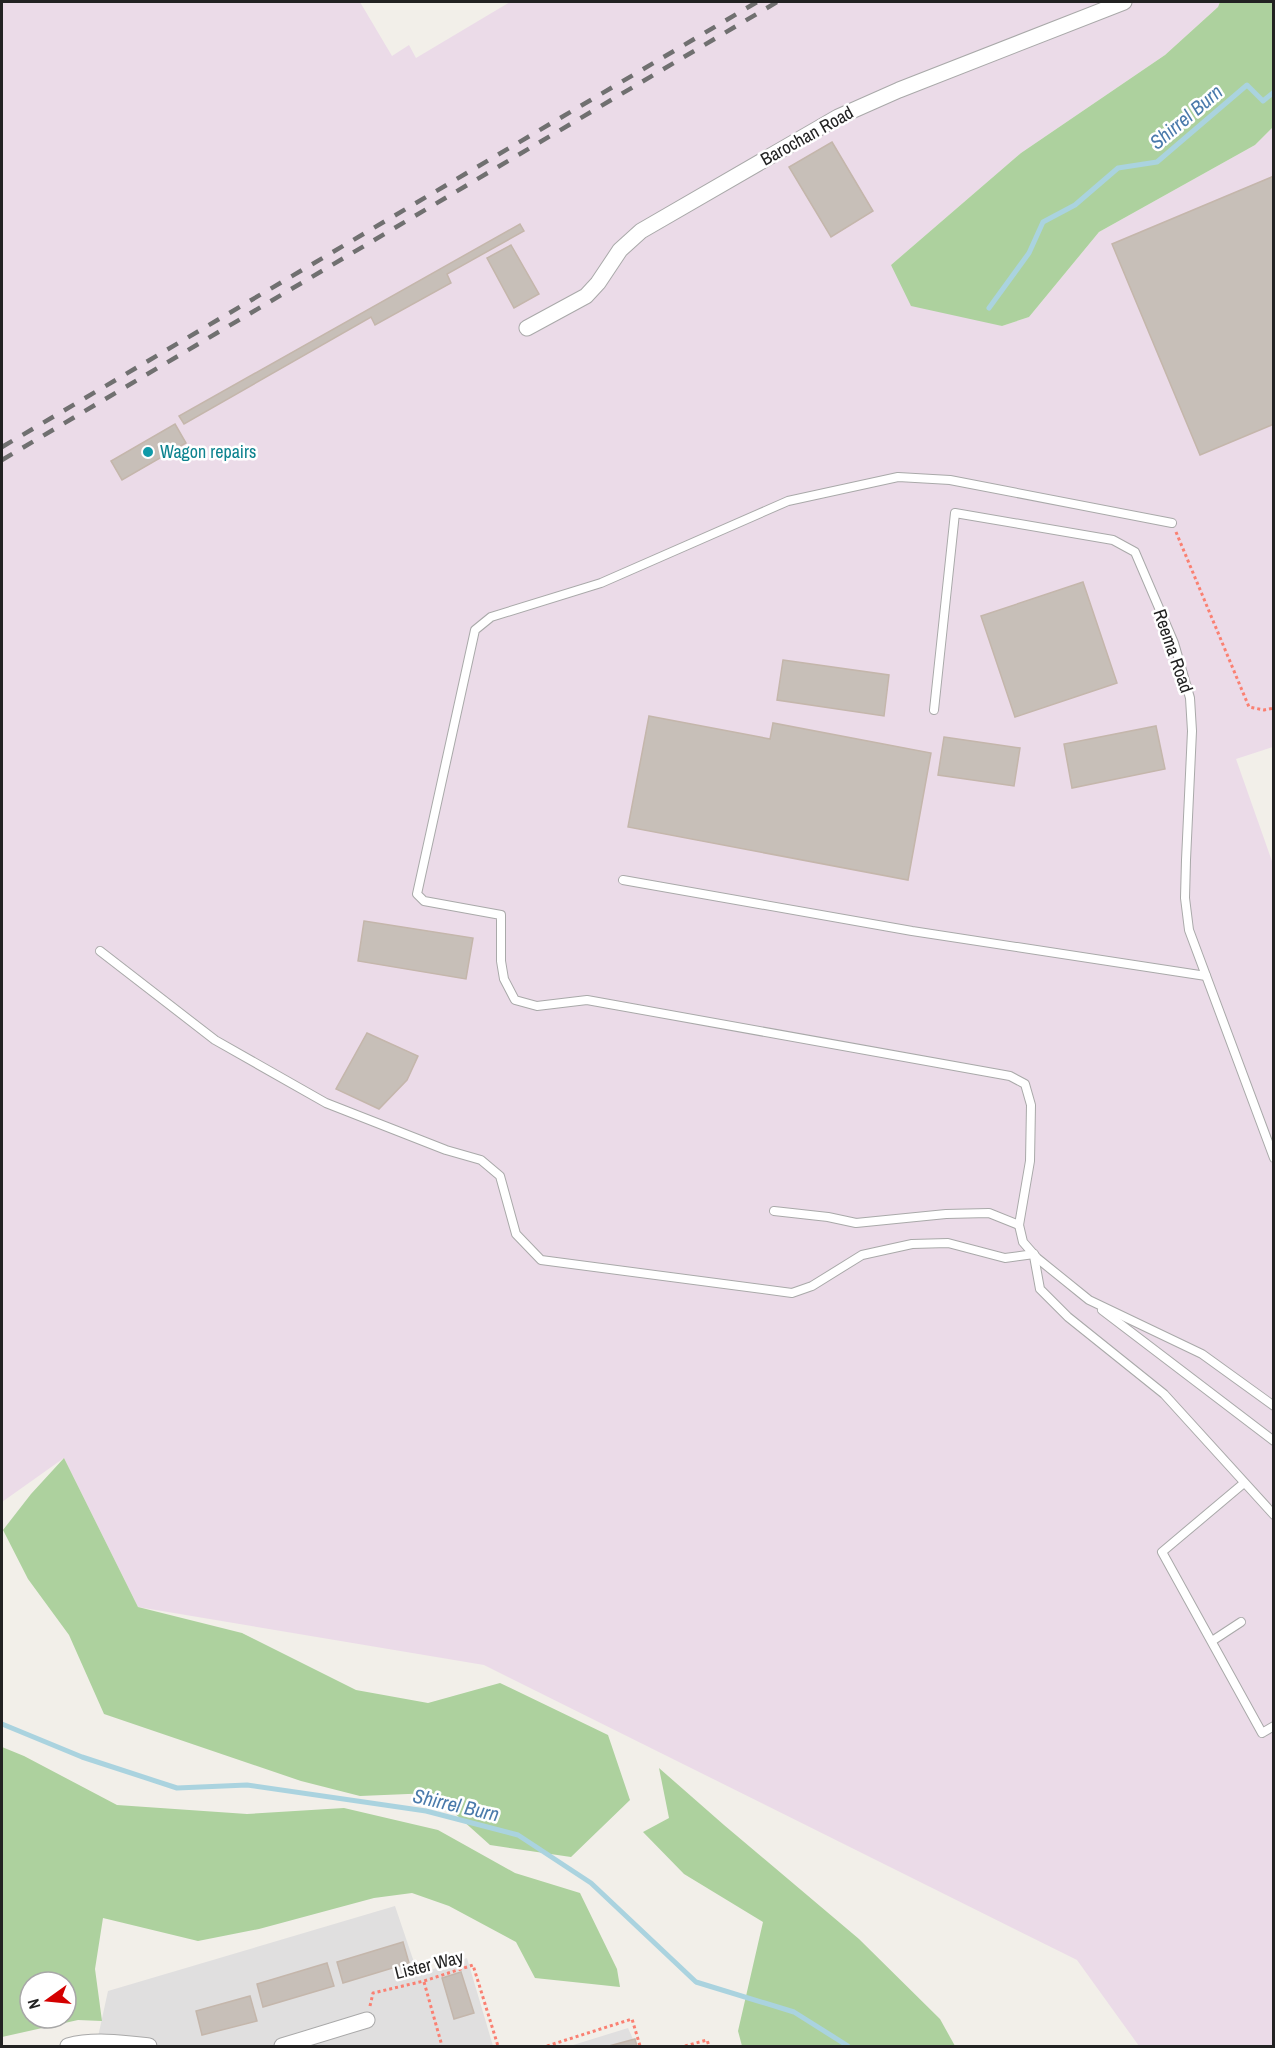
<svg xmlns="http://www.w3.org/2000/svg" width="1275" height="2048" font-family="'Archivo Narrow',sans-serif">
  <style>
    .residential { fill: #e0dfdf }
    .industrial { fill: #ebdbe8 }
    .forest { fill: #add19e; fill-rule: evenodd }
    .lines { fill: none; stroke-linecap: round; stroke-linejoin: round }
    .stream { stroke: #aad3df; stroke-width: 5 }
    .building { fill: #c7bfb8; stroke: #c4b6ab; stroke-width: 1.5 }
    .lane-casing { stroke: #a9a9a9; stroke-width: 10 }
    .street-casing { stroke: #a9a9a9; stroke-width: 17 }
    .path { stroke: #fa8072; stroke-width: 3; stroke-dasharray: 3 3; stroke-linecap: butt }
    .lane { stroke: #fff; stroke-width: 8 }
    .street { stroke: #fff; stroke-width: 15 }
    .rail { stroke: #707070; stroke-width: 4.5; stroke-dasharray: 12 12; stroke-linecap: butt }
    .culture-dot { fill: #0f9aa8; stroke: #fff; stroke-width: 2 }
    .labels { text-anchor: middle; stroke-width: 5; stroke-linejoin: round; paint-order: stroke }
    .street-label { font-size: 18px; fill: #222; stroke: #fff }
    .culture-label { font-size: 18px; fill: #0d838f; stroke: #fff; text-anchor: start }
    .water-label { font-size: 20px; font-style: italic; fill: #4a7aab; stroke: #fff }
  </style>
  <rect width="100%" height="100%" fill="#f2efe9"/>
  <g class="residential">
    <path d="M395,1906L418,1974L467,1958L493,2046H96L108,1991Z"/>
    <path d="M628,2028L636,2046H570Z"/>
  </g>
  <path class="industrial" d="M2,2H360L392,56L409,45L416,58L510,2H1220L1218,7L1165,55L1021,153L891,265L1002,326L1029,317L1099,232L1255,145L1273,127V747L1236,759L1274,867L1273,2046H1139L1077,1960L484,1665L138,1607L64,1458L2,1502Z"/>
  <g class="forest">
    <path d="M1220,2H1273V127L1255,145L1099,232L1029,317L1002,326L911,306L891,265L1021,153L1165,55L1218,7Z"/>
    <path d="M64,1458L138,1607L242,1633L356,1690L428,1703L500,1683L608,1735L630,1800L571,1857L490,1845L432,1793L360,1796L301,1781L104,1714L69,1635L28,1579L3,1530L31,1494Z"/>
    <path d="M2,1747L24,1756L117,1805L247,1814L344,1808L438,1830L515,1873L580,1893L617,1969L620,1987L535,1978L516,1942L449,1906L412,1893L374,1898L259,1929L198,1941L103,1918L95,1969L102,2021L78,2020L2,2037ZM30,1982H66V2018H30Z"/>
    <path d="M659,1768L724,1825L859,1939L940,2019L955,2046H742L738,2031L763,1922L684,1874L643,1832L669,1818Z"/>
  </g>
  <g class="lines">
    <g class="stream">
      <path d="M989,308L1029,253L1043,222L1075,205L1118,168L1157,162L1247,85L1263,101L1274,92"/>
      <path d="M2,1724L82,1757L177,1788L247,1785L426,1811L518,1835L591,1883L696,1982L794,2012L848,2046"/>
    </g>
  </g>
  <g class="building">
    <path d="M832,142L873,211L831,237L789,167Z"/>
    <path d="M1274,176V424L1200,455L1112,244Z"/>
    <path d="M520,224L524,231L447,274L451,283L375,325L371,317L184,424L179,416Z"/>
    <path d="M511,245L539,294L514,308L487,258Z"/>
    <path d="M175,424L186,443L122,480L111,461Z"/>
    <path d="M1083,582L1117,683L1015,717L981,616Z"/>
    <path d="M783,660L889,675L884,716L777,700Z"/>
    <path d="M649,716L770,739L773,723L931,753L908,880L628,827Z"/>
    <path d="M1156,726L1165,769L1072,788L1064,744Z"/>
    <path d="M944,737L1020,748L1014,786L938,775Z"/>
    <path d="M364,921L473,938L466,979L358,961Z"/>
    <path d="M367,1033L418,1056L407,1080L379,1109L336,1089Z"/>
    <path d="M403,1942L409,1963L343,1983L337,1962Z"/>
    <path d="M327,1963L334,1986L263,2007L257,1984Z"/>
    <path d="M461,1972L474,2013L454,2019L442,1978Z"/>
    <path d="M250,1996L257,2021L202,2035L196,2011Z"/>
    <path d="M635,2039L637,2046H609Z"/>
  </g>
  <g class="lines">
    <defs>
      <g id="lane">
        <path d="M1172,523L950,480L898,477L788,501L601,583L491,617L475,630L417,894L424,901L501,915V961L504,979L515,1000L537,1006L587,1000L1010,1076L1025,1084L1031,1105L1030,1161L1019,1225L1023,1242L1037,1258L1089,1300L1202,1354L1274,1406"/>
        <path d="M934,710L955,513L1113,540L1135,552L1174,643L1190,698L1192,731L1186,860L1185,898L1189,930L1274,1158"/>
        <path d="M623,880L912,931L1206,976"/>
        <path d="M100,951L215,1040L326,1103L446,1150L481,1160L500,1176L516,1234L541,1260L792,1293L812,1286L862,1255L912,1244L948,1243L1005,1258L1034,1254"/>
        <path d="M774,1211L828,1217L856,1223L946,1214L989,1213L1019,1225"/>
        <path d="M1034,1256L1040,1289L1068,1317L1164,1394L1274,1515"/>
        <path d="M1102,1310L1274,1441"/>
        <path d="M1244,1483L1162,1552L1262,1733L1274,1726"/>
        <path d="M1212,1641L1241,1622"/>
      </g>
      <g id="street">
        <path d="M527,328L586,296L598,283L620,250L641,231L838,117L899,90L1124,2"/>
        <path d="M68,2046C93,2039 123,2043 149,2046"/>
        <path d="M282,2046L367,2020"/>
      </g>
    </defs>
    <use href="#lane" class="lane-casing"/>
    <use href="#street" class="street-casing"/>
    <g class="path">
      <path d="M1176,532L1249,707L1264,710L1274,708"/>
      <path d="M424,1982L442,2046"/>
      <path d="M370,2006L373,1993L424,1981L473,1965L498,2046"/>
      <path d="M547,2046L632,2019L640,2046"/>
      <path d="M685,2046L707,2040L709,2046"/>
    </g>
    <use href="#lane" class="lane"/>
    <use href="#street" class="street"/>
    <g class="rail">
      <path d="M2,447L757,2"/>
      <path d="M2,460L777,2"/>
    </g>
  </g>
  <circle class="culture-dot" cx="148" cy="452" r="6"/>
  <g class="labels">
    <g class="street-label">
      <text transform="translate(807 136) rotate(-29)" y="6">Barochan Road</text>
      <text transform="translate(1173 651) rotate(71)" y="6">Reema Road</text>
      <text transform="translate(429 1965) rotate(-14)" y="6">Lister Way</text>
    </g>
    <g class="culture-label">
      <text x="160" y="458">Wagon repairs</text>
    </g>
    <g class="water-label">
      <text transform="translate(1186 117) rotate(-40)" y="7">Shirrel Burn</text>
      <text transform="translate(456 1805) rotate(13)" y="7">Shirrel Burn</text>
    </g>
  </g>
  <rect width="1275" height="2048" fill="none" stroke="#222222" stroke-width="6"/>
  <g transform="translate(48 2000) rotate(255)"><circle r="28" fill="#ffffff" stroke="#a7a7a7" stroke-width="1.5"/>
  <path d="M0-4.5L10 22L0 15L-10 22Z" fill="#d40000"/>
  <text y="-9" font-size="16" font-weight="bold" text-anchor="middle" fill="#222222">N</text>
  </g>
</svg>
